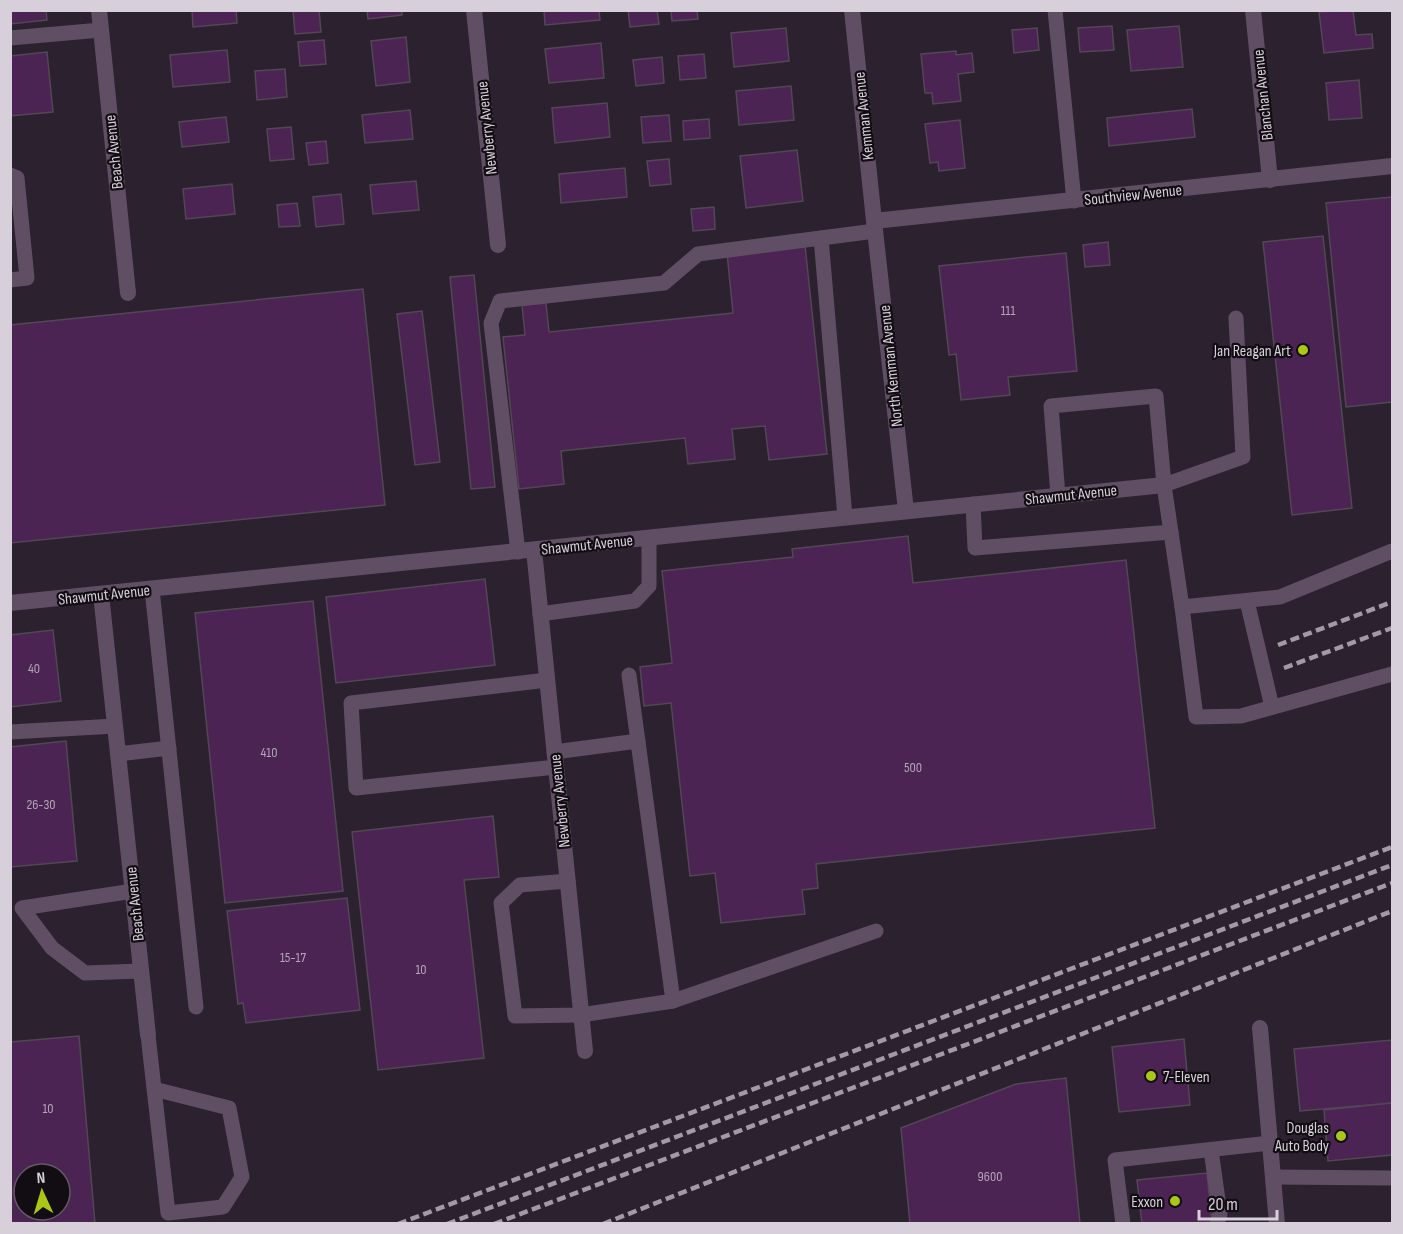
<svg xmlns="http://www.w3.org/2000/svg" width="1403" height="1234" font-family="'Sofia Sans Condensed',sans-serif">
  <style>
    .building { fill: #4b2453; stroke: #534656; stroke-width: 1.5; fill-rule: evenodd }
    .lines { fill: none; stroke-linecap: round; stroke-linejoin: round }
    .service { stroke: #604e64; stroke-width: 15 }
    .minor { stroke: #604e64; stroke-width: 16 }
    .tertiary { stroke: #604e64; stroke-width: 16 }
    .rail { stroke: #a39aa5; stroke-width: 4.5; stroke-dasharray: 9 4.5; stroke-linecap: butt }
    .poi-dot { fill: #aac717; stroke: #120c13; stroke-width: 2 }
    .labels { text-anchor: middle; stroke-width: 4.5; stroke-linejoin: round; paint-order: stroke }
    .number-label { font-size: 14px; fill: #b4a4b8 }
    .street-label { font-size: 16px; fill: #d7cfd9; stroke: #120c13 }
    .poi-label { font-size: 16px; fill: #d7cfd9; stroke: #120c13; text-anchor: end }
  </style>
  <rect width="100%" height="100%" fill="#2c212f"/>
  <g class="building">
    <path d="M10,10H46L47,20L10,24Z"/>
    <path d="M192,10H236L237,23L193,27Z"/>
    <path d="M293,10H319L321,32L295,34Z"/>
    <path d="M367,10H402V15L368,19Z"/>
    <path d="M544,10H599L600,20L545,25Z"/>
    <path d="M628,10H657L659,24L630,27Z"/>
    <path d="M671,10H697L698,19L672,21Z"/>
    <path d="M1353,10L1356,35L1372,34L1373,48L1324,53L1319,12Z"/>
    <path d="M1112,26L1114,50L1080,52L1078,28Z"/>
    <path d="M1179,26L1183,67L1131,71L1127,30Z"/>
    <path d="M786,28L789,61L734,67L731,33Z"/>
    <path d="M1037,28L1039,50L1014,53L1012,30Z"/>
    <path d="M406,37L410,82L376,86L371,41Z"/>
    <path d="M324,40L326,64L300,66L298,42Z"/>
    <path d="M601,43L604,78L549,83L545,49Z"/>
    <path d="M227,50L230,82L173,87L170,55Z"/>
    <path d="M956,51V55L972,53L974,72L958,74L961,101L933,104L932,93H925L921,54Z"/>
    <path d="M47,52L53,112L10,116V56Z"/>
    <path d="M704,54L706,78L680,80L678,56Z"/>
    <path d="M662,57L664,83L636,86L633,60Z"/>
    <path d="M285,69L287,97L257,100L255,71Z"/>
    <path d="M1359,80L1362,118L1329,120L1326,83Z"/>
    <path d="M791,86L794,120L739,125L736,91Z"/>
    <path d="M607,103L610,137L555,143L552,108Z"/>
    <path d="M1192,109L1195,137L1109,146L1107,118Z"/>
    <path d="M410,110L413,139L365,143L362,115Z"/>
    <path d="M669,115L671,141L643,143L641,117Z"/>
    <path d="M226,117L229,142L182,147L179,122Z"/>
    <path d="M709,119L710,138L684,140L683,121Z"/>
    <path d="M960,120L965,168L939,171L938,162L930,163L925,124Z"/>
    <path d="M291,127L294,159L270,161L267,129Z"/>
    <path d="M326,141L328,163L309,165L306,143Z"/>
    <path d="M797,150L803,201L746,208L740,156Z"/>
    <path d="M669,159L671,184L650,186L647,161Z"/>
    <path d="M625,168L627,197L561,203L559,174Z"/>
    <path d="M416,181L419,210L373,214L370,185Z"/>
    <path d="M232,184L235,214L186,219L183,189Z"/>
    <path d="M341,194L344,224L316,227L313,197Z"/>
    <path d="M1392,197V402L1346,407L1326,203Z"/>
    <path d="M297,203L300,226L279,227L277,205Z"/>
    <path d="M714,207L715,229L693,231L691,209Z"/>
    <path d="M1323,236L1352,508L1292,515L1263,242Z"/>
    <path d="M1108,242L1110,265L1085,267L1083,245Z"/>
    <path d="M805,245L827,454L769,460L765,426L732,429L735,459L688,464L685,438L561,451L564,484L519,489L503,337L525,335L522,305L546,303L549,332L733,313L727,253Z"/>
    <path d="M1066,253L1077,371L1008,377L1010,395L961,400L956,354L949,355L939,266Z"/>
    <path d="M474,275L495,487L471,489L450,277Z"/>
    <path d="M363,289L385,505L10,543V325Z"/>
    <path d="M422,311L440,462L415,465L397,314Z"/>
    <path d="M908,536L913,583L1126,560L1155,828L816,864L818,888L802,890L805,914L721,923L715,873L690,876L671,703L644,706L640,667L672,663L662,571L793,557L792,549Z"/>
    <path d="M485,579L495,665L336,683L326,597Z"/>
    <path d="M313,601L343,891L225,903L195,613Z"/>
    <path d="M53,630L61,701L10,707V635Z"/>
    <path d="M66,741L77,861L10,867V747Z"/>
    <path d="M493,816L499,877L464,880L484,1058L378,1070L352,832Z"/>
    <path d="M347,898L360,1010L246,1023L243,1003L238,1004L227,911Z"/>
    <path d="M79,1036L95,1224H10V1042ZM24,1174H60V1210H24Z"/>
    <path d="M1184,1039L1190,1105L1119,1112L1112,1047Z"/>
    <path d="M1392,1040V1103L1300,1111L1294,1049Z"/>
    <path d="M1066,1078L1080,1224H910L901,1128L1016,1084Z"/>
    <path d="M1392,1103V1155L1328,1161L1324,1110Z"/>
    <path d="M1207,1173L1212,1222L1142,1224L1137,1180Z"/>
  </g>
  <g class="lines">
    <g class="service">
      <path d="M1055,10L1074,201"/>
      <path d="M10,38L101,30"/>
      <path d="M10,175L17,178L27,278L10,280"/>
      <path d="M821,238L845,517"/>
      <path d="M1164,485L1243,457L1236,318"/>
      <path d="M1058,496L1051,406L1156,396L1164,485L1182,607L1280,597L1392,551"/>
      <path d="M973,504L975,548L1171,532"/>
      <path d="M518,552L491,323L500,301L664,283L698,254L875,231"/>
      <path d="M152,589L196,1007"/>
      <path d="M1247,601L1272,707"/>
      <path d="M1182,607L1196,717L1241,716L1392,674"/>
      <path d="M540,614L635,601L649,586V538"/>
      <path d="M547,680L351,703L356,788L556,767"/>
      <path d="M10,732L115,726"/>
      <path d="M554,752L638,741"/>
      <path d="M118,754L169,748"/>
      <path d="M568,881L520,885L501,903L515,1016L581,1015L673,1001L629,675"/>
      <path d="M133,891L22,908L52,948L85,973L141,971"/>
      <path d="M673,1001L876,931"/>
      <path d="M148,1035L168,1213L223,1207L242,1177L229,1108L154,1089"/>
      <path d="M1211,1150L1220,1214L1217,1224"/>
      <path d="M1273,1177L1392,1178"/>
      <path d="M1123,1224L1115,1160L1270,1143"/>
    </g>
    <g class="minor">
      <path d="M99,10L128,293"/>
      <path d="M474,10L498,245"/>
      <path d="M1253,10L1270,180"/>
      <path d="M906,511L874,221L1392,166"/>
      <path d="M534,550L585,1051"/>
      <path d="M101,594L148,1035"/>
      <path d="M10,603L1164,485"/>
      <path d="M1260,1028L1277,1224"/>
    </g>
    <path class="tertiary" d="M852,10L874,221"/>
    <g class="rail">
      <path d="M1278,645L1392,602"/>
      <path d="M1284,668L1392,628"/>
      <path d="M398,1224L1392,847"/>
      <path d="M447,1224L1392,865"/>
      <path d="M494,1224L1392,883"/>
      <path d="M603,1224L1392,911"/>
    </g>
  </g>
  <g class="poi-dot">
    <circle cx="1303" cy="350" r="6"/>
    <circle cx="1151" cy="1076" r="6"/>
    <circle cx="1341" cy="1136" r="6"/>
    <circle cx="1175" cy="1201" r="6"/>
  </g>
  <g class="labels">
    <g class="number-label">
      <text x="1008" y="315">111</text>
      <text x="34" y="673">40</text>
      <text x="269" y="757">410</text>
      <text x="913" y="772">500</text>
      <text x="41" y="809">26-30</text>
      <text x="293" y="962">15-17</text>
      <text x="421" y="974">10</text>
      <text x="48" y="1113">10</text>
      <text x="990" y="1181">9600</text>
    </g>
    <g class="street-label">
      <text transform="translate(1262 95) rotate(-96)" y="6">Blanchan Avenue</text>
      <text transform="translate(863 116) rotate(-96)" y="6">Kemman Avenue</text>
      <text transform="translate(486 128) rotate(-96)" y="6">Newberry Avenue</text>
      <text transform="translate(113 152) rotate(-96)" y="6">Beach Avenue</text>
      <text transform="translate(1133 194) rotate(-6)" y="6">Southview Avenue</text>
      <text transform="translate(890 366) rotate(-96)" y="6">North Kemman Avenue</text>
      <text transform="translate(1071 494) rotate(-6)" y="6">Shawmut Avenue</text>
      <text transform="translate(587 544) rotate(-6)" y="6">Shawmut Avenue</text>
      <text transform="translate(104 594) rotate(-6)" y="6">Shawmut Avenue</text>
      <text transform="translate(559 801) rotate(-96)" y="6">Newberry Avenue</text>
      <text transform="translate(134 904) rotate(-96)" y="6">Beach Avenue</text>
    </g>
    <g class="poi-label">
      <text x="1291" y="356">Jan Reagan Art</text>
      <text x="1163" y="1082" text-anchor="start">7-Eleven</text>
      <text x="1329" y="1133">Douglas<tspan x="1329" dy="18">Auto Body</tspan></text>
      <text x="1163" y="1207">Exxon</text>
    </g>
  </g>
  <rect width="1403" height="1234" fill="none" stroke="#d7cfd9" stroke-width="24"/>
  <g transform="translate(42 1192) rotate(356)"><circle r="28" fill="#120c13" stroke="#615a62" stroke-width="1.5"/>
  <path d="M0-4.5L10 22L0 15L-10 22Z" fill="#aac717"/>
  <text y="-9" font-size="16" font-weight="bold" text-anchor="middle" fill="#d7cfd9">N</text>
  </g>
  <path d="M1199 1210v9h78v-9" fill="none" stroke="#d7cfd9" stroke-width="3"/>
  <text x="1208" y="1210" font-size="18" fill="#d7cfd9" stroke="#120c13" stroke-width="4.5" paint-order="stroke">20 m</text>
</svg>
